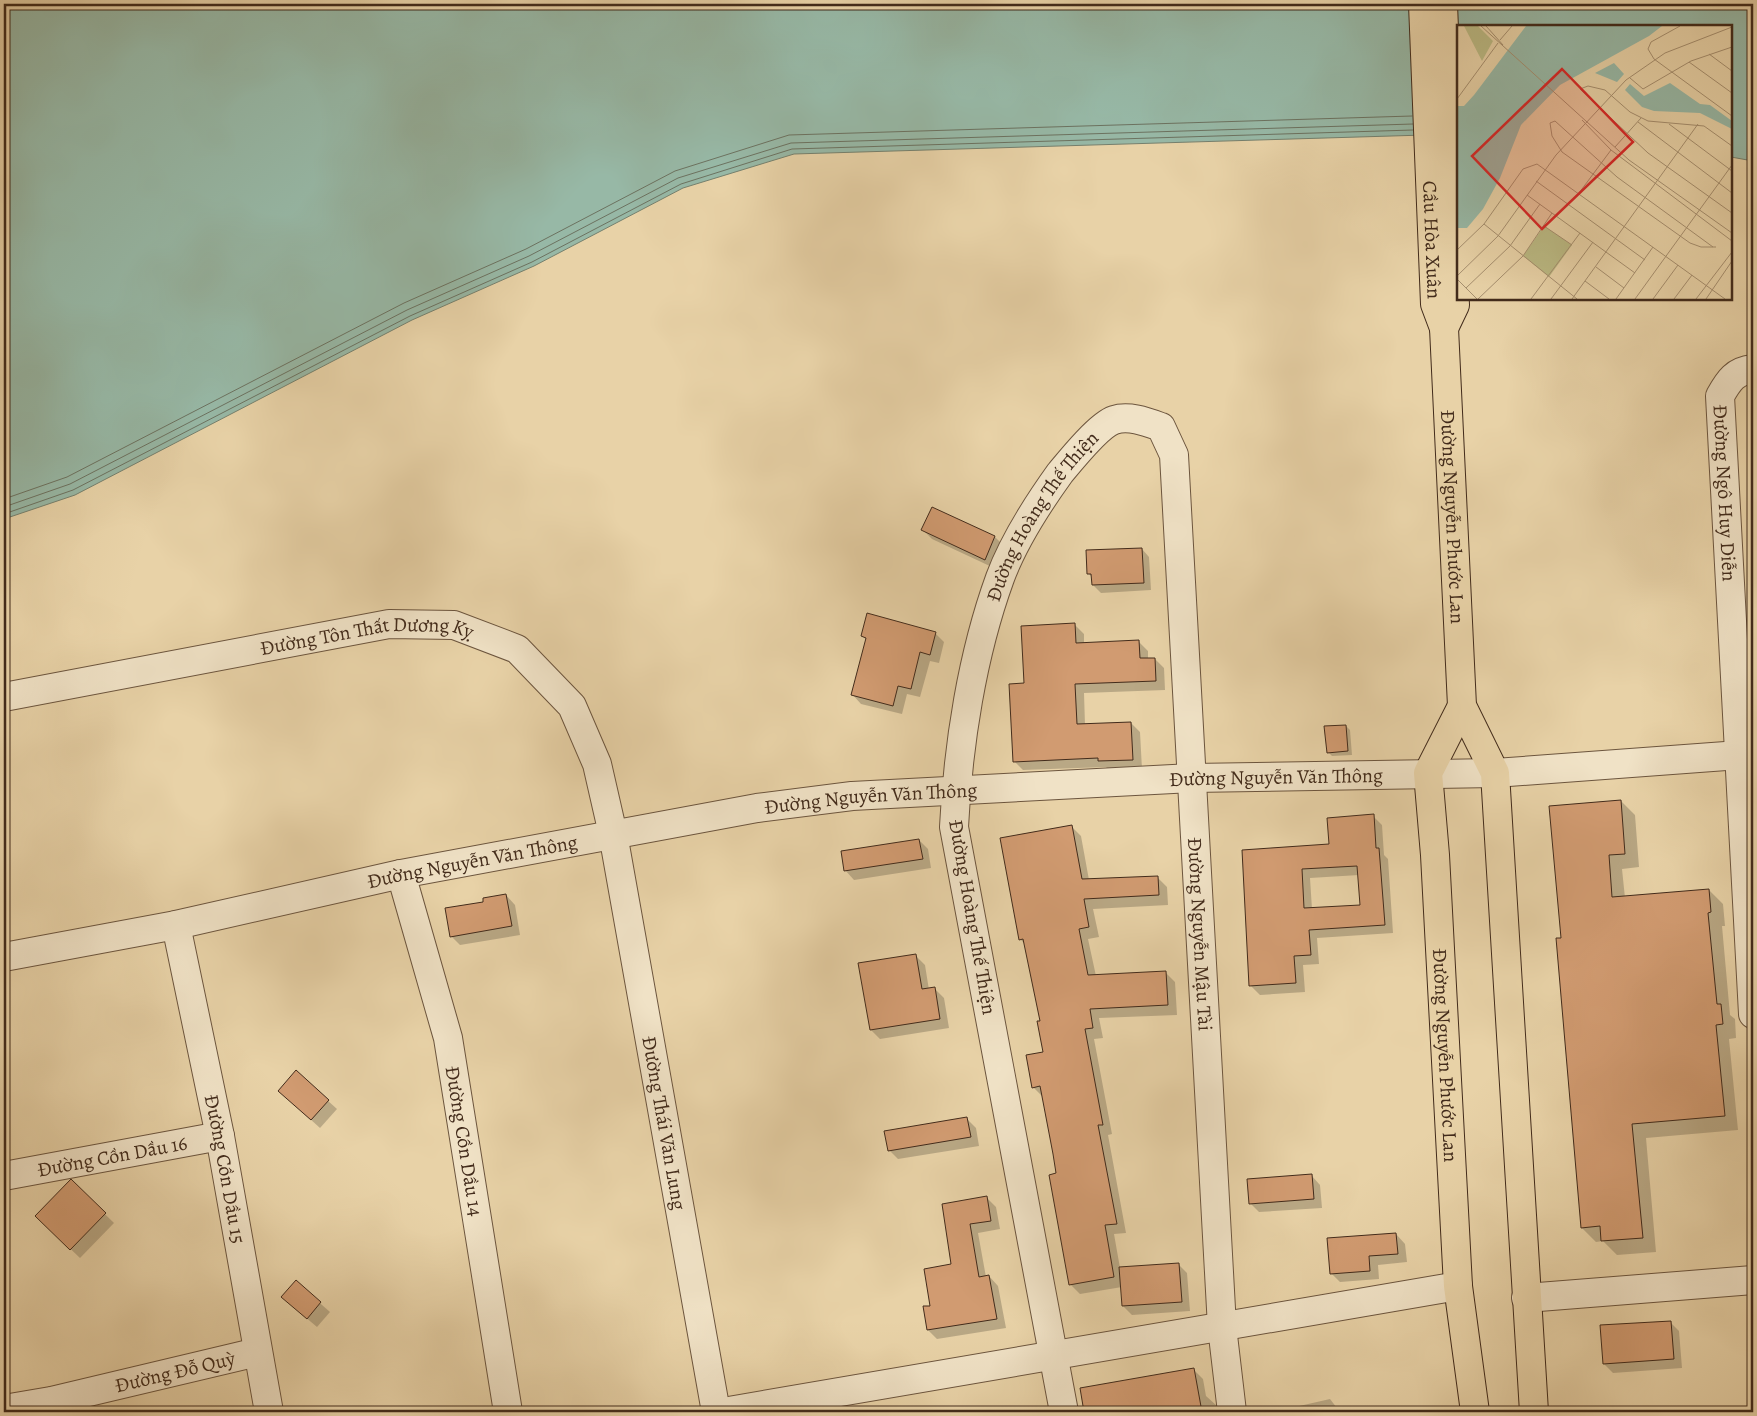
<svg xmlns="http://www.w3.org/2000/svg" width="1757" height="1416" font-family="Alegreya,serif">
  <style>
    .water { fill: #97b8a6; stroke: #75806e }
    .shadow { fill: #0003; fill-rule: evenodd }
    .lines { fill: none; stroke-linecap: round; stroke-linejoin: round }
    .shore { stroke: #6c7260; stroke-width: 1 }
    .building { fill: #d19b71; stroke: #422b1b; fill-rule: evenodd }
    .minor-casing { stroke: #6c553e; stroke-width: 30 }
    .major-casing { stroke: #422b1b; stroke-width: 30 }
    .minor { stroke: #f0e2c6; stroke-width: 28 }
    .major { stroke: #e8d2a7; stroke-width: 28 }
    .labels { text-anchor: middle; stroke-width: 4; stroke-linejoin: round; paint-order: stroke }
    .street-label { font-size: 20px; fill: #422b1b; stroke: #f0e2c6 }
    .inset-road { fill: none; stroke: #a68f6f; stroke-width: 1 }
    .view { fill: #d62828; fill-opacity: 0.15; stroke: #d62828; stroke-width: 2.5 }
    .inset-edge { fill: none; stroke: #422b1b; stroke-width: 2.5 }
  </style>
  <rect width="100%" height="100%" fill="#e8d2a7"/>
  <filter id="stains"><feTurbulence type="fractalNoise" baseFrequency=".004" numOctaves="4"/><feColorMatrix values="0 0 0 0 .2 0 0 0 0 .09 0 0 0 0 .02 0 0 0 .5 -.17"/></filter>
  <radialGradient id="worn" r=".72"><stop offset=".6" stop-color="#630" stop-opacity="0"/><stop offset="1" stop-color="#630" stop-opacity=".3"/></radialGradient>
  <path class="water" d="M4,4H1753V161L1731,157V26H1458V134L794,154L683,188L534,266L412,320L75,495L4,519Z"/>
  <g class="shadow">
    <path d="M932,509L995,537L1004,546L994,568L932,539L923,530Z"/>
    <path d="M1142,549L1149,557L1151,590L1101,593L1093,585V578L1089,574Z"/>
    <path d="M1075,625L1084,634V644L1139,642L1148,651V659H1155L1164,668L1165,690L1084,693L1085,725L1131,723L1140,732L1142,769L1109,770L1106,767L1023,770L1014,761L1025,685Z"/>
    <path d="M935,633L944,642L939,663L930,661L920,697L907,694L902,714L861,704L852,694L867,640L862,636Z"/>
    <path d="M1346,726L1350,730L1352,755L1332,756L1328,752Z"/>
    <path d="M1621,801L1635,815L1639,867L1622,869L1625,898L1709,890L1723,904L1725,926H1722L1730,1015L1735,1019L1736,1038L1729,1039L1738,1130L1646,1138L1656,1252L1617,1255L1603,1241L1596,1242L1582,1228L1562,939Z"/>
    <path d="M1373,816L1382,825L1384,855L1388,859L1393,933L1317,938L1319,964L1303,965L1305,992L1260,995L1251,986L1243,851L1330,845ZM1359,875L1362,906L1312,909L1310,878Z"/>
    <path d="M1071,826L1081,836L1089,880L1157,877L1167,887L1168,905L1093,909L1099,937L1088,939L1096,976L1165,972L1175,982L1177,1015L1099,1018L1103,1038L1094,1039L1112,1134L1108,1135L1126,1233L1114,1234L1120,1268L1178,1264L1187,1273L1190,1311L1132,1315L1123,1306L1122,1287L1080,1294L1070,1284L1058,1174L1043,1097L1033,1087L1044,1053L1041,1022L1025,944L1020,939Z"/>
    <path d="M919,840L928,849L931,868L854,880L845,870Z"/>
    <path d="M506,895L515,905L520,935L460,945L451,936L485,903Z"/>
    <path d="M915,955L925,965L929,990L935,989L944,998L949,1028L880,1039L871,1030L860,964Z"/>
    <path d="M296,1072L337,1109L320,1128L288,1099Z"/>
    <path d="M967,1119L976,1128L979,1146L898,1159L889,1150Z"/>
    <path d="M1311,1175L1320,1185L1322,1208L1259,1212L1250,1203Z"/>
    <path d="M71,1181L114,1223L80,1258L36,1216Z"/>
    <path d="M987,1198L996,1207L1000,1229L978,1233L986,1277L989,1276L998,1286L1006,1328L937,1339L928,1330L931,1307L953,1265L943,1205Z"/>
    <path d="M1396,1234L1405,1244L1407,1262L1378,1265L1379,1279L1340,1282L1331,1273Z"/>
    <path d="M296,1282L330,1312L317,1327L292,1306Z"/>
    <path d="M1670,1322L1679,1331L1682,1368L1613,1373L1604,1364Z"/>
    <path d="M1194,1370L1203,1379L1206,1396L1216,1405L1217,1412H1085L1081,1389Z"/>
    <path d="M1330,1399L1340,1412H1273Z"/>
  </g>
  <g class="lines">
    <g class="shore">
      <path d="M4,499L67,477L404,303L526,249L675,171L789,135L1412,116"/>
      <path d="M4,507L70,484L407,310L529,256L678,178L791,143L1413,124"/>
      <path d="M4,514L73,490L410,316L532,262L681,184L792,149L1413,130"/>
    </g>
  </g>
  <g class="building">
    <path d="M932,507L995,536L985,560L921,530Z"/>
    <path d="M1142,548L1144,583L1092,585L1091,574H1087L1086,550Z"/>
    <path d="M867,613L936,632L930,655L920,652L911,689L898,686L893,706L851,695L866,638L861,636Z"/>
    <path d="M1075,623L1076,643L1139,640L1140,658H1155L1156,681L1075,684L1077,724L1131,722L1133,760L1098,761V758L1013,762L1009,684L1024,683L1021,626Z"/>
    <path d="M1346,725L1348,751L1327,753L1324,726Z"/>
    <path d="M1621,800L1625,854L1609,855L1612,897L1709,889L1711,912L1708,913L1717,1004H1721L1723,1024L1716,1025L1725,1116L1632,1124L1643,1238L1601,1241L1600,1226L1581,1228L1556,938H1561L1549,806Z"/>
    <path d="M1374,814L1376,848H1379L1385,925L1309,930L1311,955L1294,956L1296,983L1249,986L1242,850L1329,844L1327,818ZM1357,866L1360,905L1304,908L1302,869Z"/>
    <path d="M1072,825L1082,879L1158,876L1159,895L1084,899L1089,927L1079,929L1088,975L1166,971L1168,1005L1090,1009L1093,1028L1085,1029L1103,1125H1098L1117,1224L1105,1225L1114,1277L1069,1285L1049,1175L1056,1173L1053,1154L1040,1086L1032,1088L1026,1055L1043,1052L1037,1021H1040L1023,939L1019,940L1000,838Z"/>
    <path d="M919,839L923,859L844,871L841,851Z"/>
    <path d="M506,894L512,926L450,937L445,908L483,902V898Z"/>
    <path d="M916,954L922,989L935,987L940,1019L870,1030L858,963Z"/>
    <path d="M296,1070L329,1100L311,1120L278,1091Z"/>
    <path d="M967,1117L971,1137L888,1151L884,1131Z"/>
    <path d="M1312,1174L1314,1199L1249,1204L1247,1179Z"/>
    <path d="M71,1179L106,1213L70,1250L35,1216Z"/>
    <path d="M987,1196L991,1221L970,1224L979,1277L989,1275L997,1319L927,1330L923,1306H930L924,1269L951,1264L942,1204Z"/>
    <path d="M1396,1233L1398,1254L1369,1256L1370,1271L1330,1274L1327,1238Z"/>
    <path d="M1179,1263L1182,1302L1122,1306L1119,1267Z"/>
    <path d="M296,1280L321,1302L307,1319L281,1297Z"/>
    <path d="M1671,1321L1674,1359L1603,1364L1600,1325Z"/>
    <path d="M1194,1368L1202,1412H1084L1080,1388Z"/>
  </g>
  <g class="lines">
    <defs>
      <g id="minor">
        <path id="s1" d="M1753,369C1735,371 1729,380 1720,396L1753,1014"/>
        <path id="s2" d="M4,697L389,624L454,625L517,649L572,706L597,764L613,834L716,1412"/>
        <path id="s3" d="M401,874L448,1038L508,1412"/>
        <path id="s4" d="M176,925L220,1136L269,1412"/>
        <path id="s5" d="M4,957L176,925L401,874L757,808L852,796L1192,778L1495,773L1753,754"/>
        <path id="s6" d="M4,1176L220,1136"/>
        <path d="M1526,1298L1753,1280"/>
        <path id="s7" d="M4,1409L51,1401L257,1352"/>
        <path d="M723,1412L1458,1286"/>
        <path id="s8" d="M1064,1412L954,827C958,745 972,655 1000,578C1014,540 1037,505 1060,473C1070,461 1099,425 1114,420C1129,415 1147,422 1161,427L1174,455L1222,1327L1232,1412"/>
      </g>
      <g id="major">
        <path id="s9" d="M1423,4L1435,304L1444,328L1462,706L1495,773L1534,1412"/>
        <path d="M1443,4L1455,305L1444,328"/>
        <path id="s10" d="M1462,706L1428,773L1435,855L1458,1286L1475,1412"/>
      </g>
    </defs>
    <use href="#minor" class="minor-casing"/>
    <use href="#major" class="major-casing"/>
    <use href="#minor" class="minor"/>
    <use href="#major" class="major"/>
  </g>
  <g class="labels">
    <g class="street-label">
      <text dy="7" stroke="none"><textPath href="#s9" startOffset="236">Cầu Hòa Xuân</textPath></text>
      <text dy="7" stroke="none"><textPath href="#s1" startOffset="142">Đường Ngô Huy Diễn</textPath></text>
      <text dy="7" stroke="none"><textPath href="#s9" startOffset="515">Đường Nguyễn Phước Lan</textPath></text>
      <text dy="7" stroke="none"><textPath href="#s8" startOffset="924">Đường Hoàng Thế Thiện</textPath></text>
      <text dy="7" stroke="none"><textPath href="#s2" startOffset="369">Đường Tôn Thất Dương Kỵ</textPath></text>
      <text dy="7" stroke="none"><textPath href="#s5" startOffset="1288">Đường Nguyễn Văn Thông</textPath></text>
      <text dy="7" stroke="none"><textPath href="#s5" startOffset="882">Đường Nguyễn Văn Thông</textPath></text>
      <text dy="7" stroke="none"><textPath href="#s5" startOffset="478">Đường Nguyễn Văn Thông</textPath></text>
      <text transform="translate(973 917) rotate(80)" y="7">Đường Hoàng Thế Thiện</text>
      <text dy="7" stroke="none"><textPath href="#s8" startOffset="1606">Đường Nguyễn Mậu Tài</textPath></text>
      <text dy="7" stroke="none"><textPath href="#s10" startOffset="358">Đường Nguyễn Phước Lan</textPath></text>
      <text dy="7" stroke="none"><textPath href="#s2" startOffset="1032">Đường Thái Văn Lung</textPath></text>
      <text dy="7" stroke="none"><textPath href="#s3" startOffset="275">Đường Cồn Dầu 14</textPath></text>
      <text dy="7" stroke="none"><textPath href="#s6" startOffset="110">Đường Cồn Dầu 16</textPath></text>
      <text dy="7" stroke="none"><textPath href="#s4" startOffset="249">Đường Cồn Dầu 15</textPath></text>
      <text dy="7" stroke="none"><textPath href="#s7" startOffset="175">Đường Đỗ Quỳ</textPath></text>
    </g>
  </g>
  <g transform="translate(1457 25)">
    <rect width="275" height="275" fill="#e8d2a7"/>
    <path d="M7,1H21L36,16L25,36ZM87,201L115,220L92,252L66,231Z" fill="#bbba84"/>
    <path d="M69,1H205L192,11L103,60L64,100L43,153L26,184L10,203H0V81H7L17,70ZM157,38L167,49L160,57L138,48ZM213,58L243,79L253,80L275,96V104L243,88L197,86L185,82L168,65L173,59L187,71Z" fill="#97b8a6"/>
    <path class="inset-road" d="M24,1L172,135L275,208M29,1L46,20M223,1L194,17L191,24L197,34L275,91M43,15L55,1M252,29L275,46M232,37L275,68M173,53L186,64L234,36L275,22M0,74L41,18M125,95L154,125L275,216M181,97L275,168M212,99L275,146M275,121L247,101L191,96L173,87L148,65L131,61L123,64L191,128L275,188M158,122L184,93M79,156L188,235M122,168L154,125M70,170L178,248M27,199L120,274M87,201L115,220M256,222L160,152L98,96L93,98L95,111L105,127L233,218L244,222H259M0,225L27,199L66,144L80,139L268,274M139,242L167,263M0,251L41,211L99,130L169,55L208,28L275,2M0,254L20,274M128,256L152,274M9,263L53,221L83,179M21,274L66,231L95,188M74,274L123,208M94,274L136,217M115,274L241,99M159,274L196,222M178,274L275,140M196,274L221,240M217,274L235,250M239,274L275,227M249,274L275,236"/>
    <path class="view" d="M105,44L176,117L85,204L15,131Z"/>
    <rect width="275" height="275" class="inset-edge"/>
  </g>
  <rect width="1757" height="1416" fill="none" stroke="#e8d2a7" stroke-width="20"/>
  <rect x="5" y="5" width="1747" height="1406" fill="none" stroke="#422b1b" stroke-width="2.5"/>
  <rect x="10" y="10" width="1737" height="1396" fill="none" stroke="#422b1b"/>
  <rect width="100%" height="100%" filter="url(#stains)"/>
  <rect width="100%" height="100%" fill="url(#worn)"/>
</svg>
